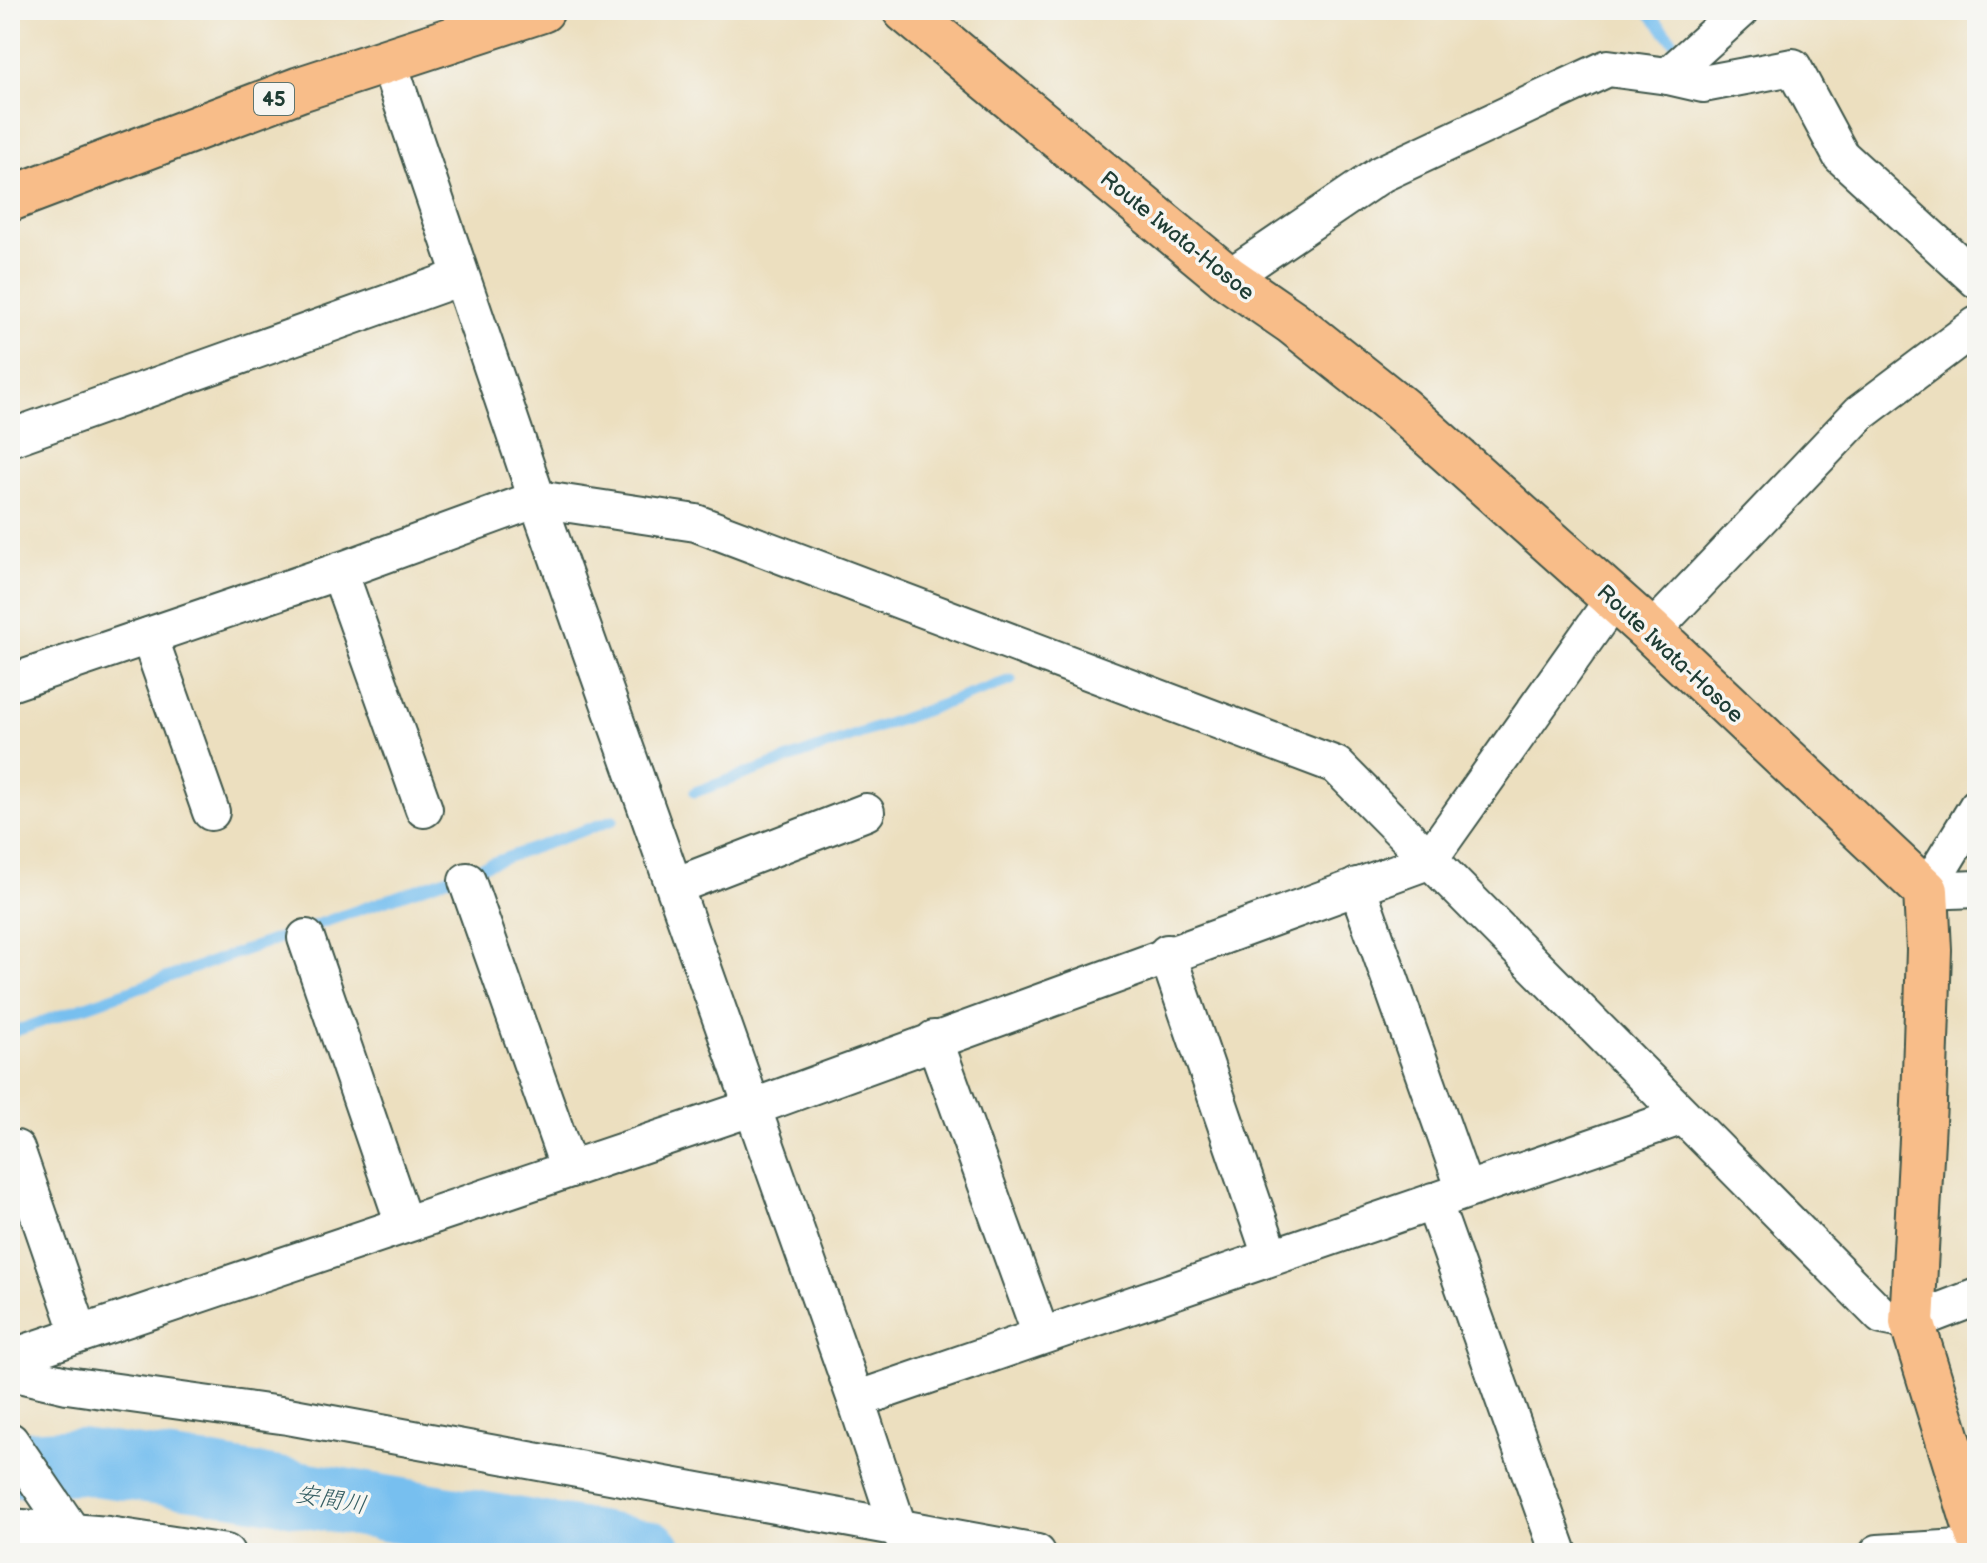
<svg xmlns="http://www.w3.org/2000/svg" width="1987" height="1563" font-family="'Balsamiq Sans','Klee One',sans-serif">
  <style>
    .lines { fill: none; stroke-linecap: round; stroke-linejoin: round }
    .stream { stroke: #77bfef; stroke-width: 11 }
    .river { stroke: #77bfef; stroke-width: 66 }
    .minor-casing { stroke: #3e5549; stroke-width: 40 }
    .major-casing { stroke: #3e5549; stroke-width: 48 }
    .minor { stroke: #fff; stroke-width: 36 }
    .major { stroke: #f8bd89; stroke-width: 44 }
    .labels { text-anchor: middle; stroke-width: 7; stroke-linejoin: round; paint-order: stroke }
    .shield { fill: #f6f6f2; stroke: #60746d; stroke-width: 2 }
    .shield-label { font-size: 20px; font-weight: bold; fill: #1f3d34 }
    .street-label { font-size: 22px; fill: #1f3d34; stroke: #f6f6f2 }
    .water-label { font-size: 24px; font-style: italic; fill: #355e63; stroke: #f6f6f2 }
  </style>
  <rect width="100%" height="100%" fill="#f6f6f2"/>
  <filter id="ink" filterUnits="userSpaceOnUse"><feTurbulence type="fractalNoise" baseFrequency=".0125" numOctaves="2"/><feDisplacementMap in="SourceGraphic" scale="16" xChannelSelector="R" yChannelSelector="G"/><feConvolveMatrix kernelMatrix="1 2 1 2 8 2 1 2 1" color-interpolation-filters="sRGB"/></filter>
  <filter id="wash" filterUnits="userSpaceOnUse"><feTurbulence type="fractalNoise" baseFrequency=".006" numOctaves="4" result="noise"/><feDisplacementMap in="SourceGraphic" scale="32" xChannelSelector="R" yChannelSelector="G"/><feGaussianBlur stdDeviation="1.8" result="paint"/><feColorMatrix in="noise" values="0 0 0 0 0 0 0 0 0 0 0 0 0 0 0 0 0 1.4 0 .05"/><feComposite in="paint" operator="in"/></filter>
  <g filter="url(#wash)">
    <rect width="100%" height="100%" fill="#ecdfbf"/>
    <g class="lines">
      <g class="stream">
        <path d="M1647,10L1673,41"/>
        <path d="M695,792L1011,680"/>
        <path d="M10,1033L613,820"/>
      </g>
      <path class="river" d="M10,1465L79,1461L201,1477L650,1553"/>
    </g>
  </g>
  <g filter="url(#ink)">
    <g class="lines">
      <defs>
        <g id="minor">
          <path d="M388,61L537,499L856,1400L1683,1116"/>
          <path d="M1668,76L1703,84L1793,67L1841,156L1977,280"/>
          <path d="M1228,278L1381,174L1526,106L1608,68L1668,76L1741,10"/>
          <path d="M10,438L461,277"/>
          <path d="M339,571L424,809"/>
          <path d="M1651,632L1860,413L1977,325"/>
          <path d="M149,636L211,812"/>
          <path d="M10,683L348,568L537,499L696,523L1336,765L1882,1316L1912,1322L1977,1297"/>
          <path d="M467,881L569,1169"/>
          <path d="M675,886L866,812"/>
          <path d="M1357,886L1465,1190"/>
          <path d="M1926,891L1977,807"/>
          <path d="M1926,891L1977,889"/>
          <path d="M306,938L404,1224"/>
          <path d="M1167,953L1271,1256"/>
          <path d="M934,1039L1041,1335"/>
          <path d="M16,1149L80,1334"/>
          <path d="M1433,1201L1559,1553"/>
          <path d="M10,1358L754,1107L1428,861L1613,600"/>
          <path d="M10,1372L67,1385L288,1416L1037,1553"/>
          <path d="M856,1400L899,1530L909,1548"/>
          <path d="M10,1441L81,1545"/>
          <path d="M10,1527L108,1535L226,1553"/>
          <path d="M1878,1553L1977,1547"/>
        </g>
        <g id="major">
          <path d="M905,10L1228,278L1292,322L1400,408L1651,632L1926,891L1929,950L1924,1103L1912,1322L1977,1533"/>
          <path d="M10,199L300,89L542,10"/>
        </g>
      </defs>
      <use href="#minor" class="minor-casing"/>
      <use href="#major" class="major-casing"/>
      <use href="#minor" class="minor"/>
      <use href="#major" class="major"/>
    </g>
  </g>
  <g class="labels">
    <rect class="shield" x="254" y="83" width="40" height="32" rx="6"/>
    <g class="shield-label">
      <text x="274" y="106">45</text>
    </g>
    <g class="street-label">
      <text transform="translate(1178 235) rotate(39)" y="8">Route Iwata-Hosoe</text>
      <text transform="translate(1671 653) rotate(43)" y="8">Route Iwata-Hosoe</text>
    </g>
    <g class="water-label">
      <text transform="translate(331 1499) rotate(10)" y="8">安間川</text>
    </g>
  </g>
  <rect width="1987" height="1563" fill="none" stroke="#f6f6f2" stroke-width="40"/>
</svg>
